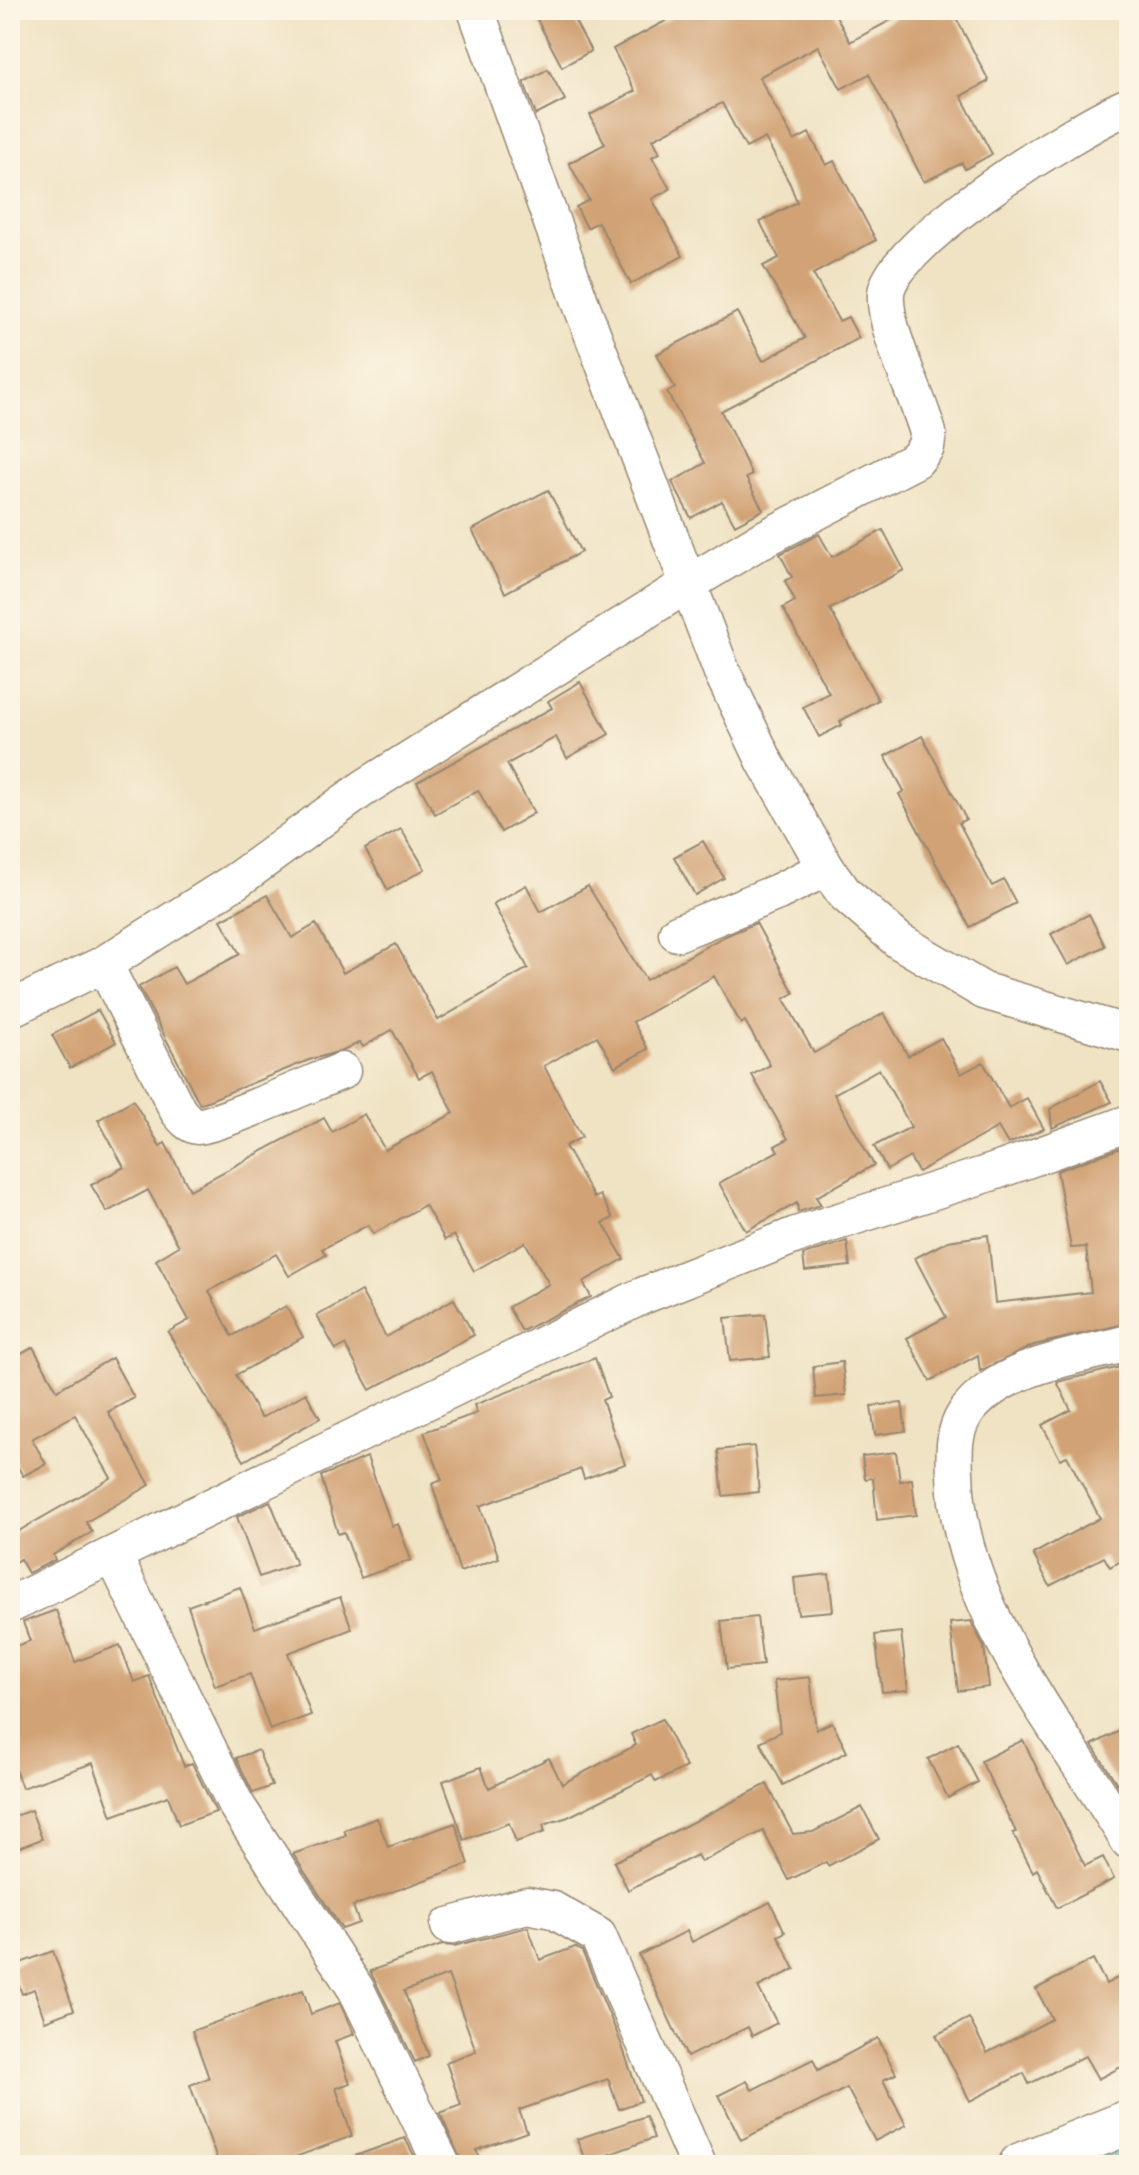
<svg xmlns="http://www.w3.org/2000/svg" width="1139" height="2175" font-family="Sriracha,sans-serif">
  <style>
    .lines { fill: none; stroke-linecap: round; stroke-linejoin: round }
    .canal { stroke: #40adbe; stroke-width: 32 }
    .building { fill: #d1a275 }
    .street-casing { stroke: #968671; stroke-width: 39 }
    .secondary-casing { stroke: #968671; stroke-width: 47 }
    .street { stroke: #fff; stroke-width: 36 }
    .secondary { stroke: #fff; stroke-width: 44 }
  </style>
  <rect width="100%" height="100%" fill="#fcf5e5"/>
  <filter id="ink" filterUnits="userSpaceOnUse"><feTurbulence type="fractalNoise" baseFrequency=".0125" numOctaves="2"/><feDisplacementMap in="SourceGraphic" scale="16" xChannelSelector="R" yChannelSelector="G"/><feConvolveMatrix kernelMatrix="1 2 1 2 8 2 1 2 1" color-interpolation-filters="sRGB"/></filter>
  <filter id="wash" filterUnits="userSpaceOnUse"><feTurbulence type="fractalNoise" baseFrequency=".006" numOctaves="4" result="noise"/><feDisplacementMap in="SourceGraphic" scale="32" xChannelSelector="R" yChannelSelector="G"/><feGaussianBlur stdDeviation="1.8" result="paint"/><feColorMatrix in="noise" values="0 0 0 0 0 0 0 0 0 0 0 0 0 0 0 0 0 1.4 0 .05"/><feComposite in="paint" operator="in"/></filter>
  <g filter="url(#wash)">
    <rect width="100%" height="100%" fill="#f0e3c4"/>
    <g class="lines">
      <path class="canal" d="M1114,2165L1129,2159"/>
    </g>
    <g id="blocks">
      <g class="building">
        <path d="M532,10H569L591,51L562,67Z"/>
        <path d="M686,10H833L850,42L910,10H952L989,81L961,96L992,154L965,169L962,163L924,182L869,74L841,89L818,46L759,77L794,141L809,133L826,165L834,161L876,240L813,274L839,321L848,317L859,338L721,411L752,475L746,478L763,510L735,525L722,501L691,518L672,482L705,463L667,392L675,388L657,354L737,312L763,361L805,338L763,266L779,258L760,222L797,202L790,184L765,138L746,148L722,103L653,139L660,153L652,157L670,189L652,199L683,256L631,284L598,222L587,228L576,207L589,200L569,163L605,144L590,115L635,91L613,49Z"/>
        <path d="M548,69L565,100L536,115L524,82Z"/>
        <path d="M548,490L581,552L505,593L472,530Z"/>
        <path d="M883,530L904,570L830,609L878,700L840,721L842,725L819,737L803,707L829,693L783,608L795,601L785,581L792,577L780,554L819,534L832,557Z"/>
        <path d="M580,682L609,734L567,758L556,737L507,764L534,813L501,832L478,790L435,814L417,782L552,708L548,701Z"/>
        <path d="M922,736L966,819L959,823L992,886L1004,880L1016,903L970,927L899,794L904,791L885,756Z"/>
        <path d="M401,829L425,869L388,890L365,849Z"/>
        <path d="M703,841L724,878L695,895L674,857Z"/>
        <path d="M526,885L541,912L588,886L646,980L723,937L756,923L794,993L784,999L814,1053L884,1013L908,1056L941,1038L961,1074L983,1062L1009,1108L1027,1098L1044,1129L1008,1144L998,1127L918,1172L910,1157L887,1170L874,1146L911,1127L879,1069L834,1094L874,1165L816,1197L821,1205L798,1212L797,1203L746,1231L719,1183L778,1151L775,1146L788,1139L752,1075L770,1065L745,1021L741,1024L714,976L633,1022L648,1049L615,1067L597,1036L544,1066L582,1137L565,1146L594,1198L600,1195L613,1218L603,1223L624,1259L583,1282L591,1297L522,1331L508,1307L549,1284L525,1242L474,1271L454,1235L445,1240L425,1205L373,1234L368,1225L322,1249L326,1255L289,1276L276,1254L209,1291L232,1336L286,1306L303,1337L236,1375L261,1418L306,1393L320,1418L244,1461L168,1332L189,1320L156,1260L179,1246L148,1190L107,1212L91,1185L124,1167L98,1120L133,1100L160,1146L165,1143L190,1190L324,1118L332,1132L364,1114L385,1150L454,1113L432,1071L419,1078L392,1030L363,1047L360,1042L345,1050L309,1060L200,1104L139,987L174,967L184,984L240,954L221,920L267,895L292,938L316,924L343,973L396,944L438,1020L528,968L493,904Z"/>
        <path d="M1089,914L1105,946L1068,965L1051,934Z"/>
        <path d="M98,1010L116,1042L70,1068L52,1035Z"/>
        <path d="M1100,1081L1112,1102L1052,1128L1050,1109Z"/>
        <path d="M1129,1145V1323L1034,1345L980,1371L978,1355L930,1381L907,1338L946,1317L915,1258L948,1241L988,1235L995,1303L1091,1292L1086,1247L1071,1248L1057,1171Z"/>
        <path d="M847,1241L850,1266L805,1271L803,1255Z"/>
        <path d="M361,1291L386,1337L454,1299L474,1335L370,1390L345,1345L336,1350L317,1316Z"/>
        <path d="M765,1314L770,1357L730,1361L725,1318Z"/>
        <path d="M33,1347L57,1390L112,1358L134,1398L108,1412L150,1485L86,1522L92,1532L53,1555L55,1560L28,1573L20,1559L10,1565V1536L111,1478L75,1415L32,1439L46,1464L23,1476L10,1454V1360Z"/>
        <path d="M595,1358L609,1397L602,1400L625,1464L584,1479L581,1469L480,1506L499,1558L460,1572L432,1484L442,1480L424,1432L477,1413L474,1405Z"/>
        <path d="M842,1362L846,1395L816,1398L813,1366Z"/>
        <path d="M1129,1365V1557L1110,1567L1104,1557L1050,1586L1033,1554L1100,1518L1067,1456L1060,1459L1042,1425L1071,1410L1057,1382Z"/>
        <path d="M902,1403L906,1431L875,1435L871,1406Z"/>
        <path d="M754,1446L759,1492L723,1496L718,1450Z"/>
        <path d="M896,1452L900,1481L912,1479L916,1515L877,1520L873,1478L865,1479L862,1456Z"/>
        <path d="M367,1457L392,1526L398,1524L411,1560L361,1578L344,1532L338,1534L321,1476Z"/>
        <path d="M270,1501L296,1564L259,1577L237,1517Z"/>
        <path d="M829,1574L833,1611L798,1614L794,1578Z"/>
        <path d="M240,1587L255,1628L340,1597L352,1629L288,1653L311,1715L270,1730L250,1674L215,1686L188,1606Z"/>
        <path d="M56,1610L75,1662L120,1645L134,1682L149,1676L184,1766L192,1763L216,1812L179,1825L168,1796L112,1816L93,1763L22,1788L10,1756V1648L30,1641L23,1622Z"/>
        <path d="M757,1617L763,1665L727,1669L721,1621Z"/>
        <path d="M971,1621L984,1647L989,1687L958,1691L950,1623Z"/>
        <path d="M901,1632L908,1690L882,1692L875,1635Z"/>
        <path d="M810,1677L816,1730L832,1722L847,1752L783,1785L760,1742L780,1732L774,1681Z"/>
        <path d="M662,1719L686,1767L656,1782L652,1775L568,1817L543,1825L545,1832L516,1842L509,1823L464,1840L443,1781L481,1767L489,1788L549,1758L562,1784L636,1745L631,1734Z"/>
        <path d="M1129,1726V1802L1092,1745Z"/>
        <path d="M1023,1740L1085,1866L1103,1857L1114,1879L1057,1908L1037,1869L1033,1872L1013,1833L1016,1832L981,1761Z"/>
        <path d="M958,1743L978,1782L948,1798L928,1759Z"/>
        <path d="M258,1750L272,1786L253,1793L236,1758Z"/>
        <path d="M767,1784L793,1834L813,1832L862,1807L879,1839L828,1866L826,1862L789,1880L763,1831L701,1862L697,1855L628,1890L614,1862Z"/>
        <path d="M31,1810L42,1839L10,1851V1818Z"/>
        <path d="M377,1818L388,1847L455,1823L469,1864L353,1906L359,1923L342,1929L293,1854L346,1835L344,1830Z"/>
        <path d="M770,1902L785,1932L778,1936L795,1969L758,1987L777,2023L752,2036L748,2027L687,2057L639,1955L687,1931L692,1942Z"/>
        <path d="M528,1927L540,1960L575,1947L582,1951L620,2040L641,2101L619,2109L608,2079L519,2110L527,2132L476,2150L484,2165H463L440,2113L461,2105L446,2062L476,2051L448,1975L404,1991L429,2056L415,2062L370,1971L442,1945L454,1946Z"/>
        <path d="M53,1951L74,2010L45,2021L34,1989L22,1994L12,1966Z"/>
        <path d="M1093,1959L1106,1984L1129,1972V2063L1098,2079L1085,2056L1029,2084L1024,2073L970,2101L936,2035L969,2018L987,2053L1052,2019L1036,1989Z"/>
        <path d="M303,1990L311,2014L340,2003L354,2034L335,2041L350,2083L336,2088L352,2136L274,2165H219L190,2085L209,2078L192,2031Z"/>
        <path d="M878,2038L896,2074L883,2080L906,2125L875,2141L847,2088L741,2140L719,2095L747,2081L752,2090L813,2059L818,2070Z"/>
        <path d="M646,2116L654,2138L586,2163L577,2139Z"/>
        <path d="M405,2138L419,2165H338V2162Z"/>
      </g>
    </g>
  </g>
  <g filter="url(#ink)">
    <use href="#blocks" fill-opacity="0" stroke="#968671" stroke-width="2"/>
    <g class="lines">
      <defs>
        <g id="street">
          <path d="M476,10L581,304L722,672L765,762L826,868L845,894L899,941L984,991L1129,1034"/>
          <path d="M677,933L778,892L826,868"/>
          <path d="M104,964L178,1111C183,1117 189,1125 197,1126C214,1127 319,1080 342,1071"/>
          <path d="M10,1009L104,964L237,880L364,788L688,584L756,543L916,460L926,447L928,433C918,396 883,328 886,293C891,243 1081,125 1129,106"/>
          <path d="M1129,1343C1075,1357 1001,1365 965,1414C953,1432 954,1453 955,1473C958,1609 1061,1729 1129,1841"/>
          <path d="M114,1557L235,1803L356,1989L442,2165"/>
          <path d="M10,1605L642,1296L796,1235L996,1171L1129,1123"/>
          <path d="M449,1926L527,1905L553,1910L598,1936L698,2165"/>
        </g>
        <path id="secondary" d="M1021,2165L1129,2122"/>
      </defs>
      <use href="#street" class="street-casing"/>
      <use href="#secondary" class="secondary-casing"/>
      <use href="#street" class="street"/>
      <use href="#secondary" class="secondary"/>
    </g>
  </g>
  <rect width="1139" height="2175" fill="none" stroke="#fcf5e5" stroke-width="40"/>
</svg>
